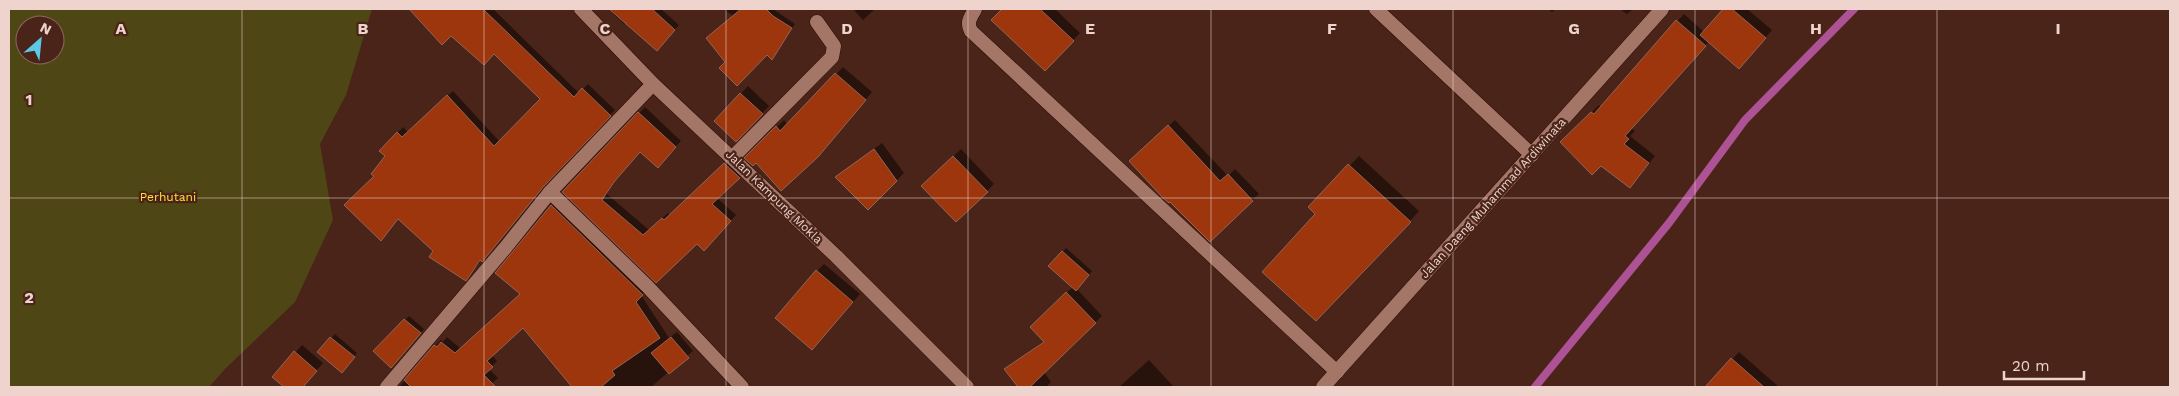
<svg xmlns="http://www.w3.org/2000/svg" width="2179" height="396" font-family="'Work Sans',sans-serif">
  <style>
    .green { fill: #4f4615; fill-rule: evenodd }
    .shadow { fill: #0007 }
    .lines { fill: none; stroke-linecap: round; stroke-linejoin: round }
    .stream { stroke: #ae5296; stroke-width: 8 }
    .building { fill: #9d360d; stroke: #926557 }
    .minor-casing { stroke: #2e0b02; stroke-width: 15 }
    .secondary-casing { stroke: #2e0b02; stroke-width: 15 }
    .minor { stroke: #a47668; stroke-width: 14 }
    .secondary { stroke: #a47668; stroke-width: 14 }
    .grid { fill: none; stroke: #eed4cc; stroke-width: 1; stroke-opacity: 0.55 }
    .labels { text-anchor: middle; stroke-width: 4.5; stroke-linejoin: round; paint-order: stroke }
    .park-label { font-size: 12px; fill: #ffe135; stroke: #4a2418 }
    .street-label { font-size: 12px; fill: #eed4cc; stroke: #4a2418 }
    .grid-label { font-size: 16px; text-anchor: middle; font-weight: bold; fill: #eed4cc; stroke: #4a2418; stroke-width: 4.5; stroke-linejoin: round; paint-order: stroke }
  </style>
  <rect width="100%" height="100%" fill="#4a2418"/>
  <path class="green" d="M9,9H372L346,95L320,144L333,220L295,302L225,369L209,387H9ZM25,25H55V55H25Z"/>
  <g class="shadow">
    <path d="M411,9H493L579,93L588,84L615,110L549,179L466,279L398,218L381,240L376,176L386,156L381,151L403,127L408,132L453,91L500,142L542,99L495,52L451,35L442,43Z"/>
    <path d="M608,9H661L679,25L661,45L626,22L624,24Z"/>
    <path d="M724,9H773L795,24L772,58L767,53L727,62L733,16Z"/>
    <path d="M853,9H875L863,20Z"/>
    <path d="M1004,9H1055L1080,33L1045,69L993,20Z"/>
    <path d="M1548,9H1556L1552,12Z"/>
    <path d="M1620,9H1633L1627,14Z"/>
    <path d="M1725,9H1747L1772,30L1746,60L1709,41L1631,128L1635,131L1630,136L1655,156L1637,179L1601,164L1562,142L1599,105L1601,107L1684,14L1704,32Z"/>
    <path d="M843,67L872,92L825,148L756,162L746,158L784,120L788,125Z"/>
    <path d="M748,86L769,106L736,140L716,121Z"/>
    <path d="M645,107L681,141L663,160L641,150L619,174L607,194L649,230L668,213L670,215L730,158L745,172L717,198L736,215L710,243H697L656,281L564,192Z"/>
    <path d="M1175,120L1228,176L1235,169L1259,194L1210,240L1170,200L1137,155Z"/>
    <path d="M882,143L904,173L868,209L837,177Z"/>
    <path d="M961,149L994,184L987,191L923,186Z"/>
    <path d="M1359,156L1419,211L1380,254L1310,207Z"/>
    <path d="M557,200L648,289L641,295L669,338L677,332L693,351L651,387H574L523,327L492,355L497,361L489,369L498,378L488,387H399L441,340L443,342L447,337L461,349L521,294L552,206Z"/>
    <path d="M1066,248L1092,271L1076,288L1102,316L1044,372L1051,382L1046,387H1019L1006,369L1044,341L1031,327L1073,287L1050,266Z"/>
    <path d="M824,264L860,294L819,341L817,271Z"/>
    <path d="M409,316L424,329L395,363L375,351Z"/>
    <path d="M335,334L357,353L345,368L319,352Z"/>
    <path d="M302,345L323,363L302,387H286L274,377Z"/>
    <path d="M1739,352L1779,387H1706Z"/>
    <path d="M1149,360L1174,387H1119Z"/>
  </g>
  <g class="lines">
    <path class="stream" d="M1535,387L1669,223L1745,120L1854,9"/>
  </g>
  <g class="building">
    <path d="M409,9H483L574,97L582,88L611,116L544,186L482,262L480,260L466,281L429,257L433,251L398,219L381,241L344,205L374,176L371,174L385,156L379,151L397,132L402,137L447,95L494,146L540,99L494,54L484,65L451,36L442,45Z"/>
    <path d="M609,9H652L675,30L657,51Z"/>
    <path d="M741,9H766L773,16L792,28L772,60L767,55L737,86L719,68L725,62L706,38Z"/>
    <path d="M1002,9H1040L1074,41L1045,71L991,20Z"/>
    <path d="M1723,9H1732L1766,38L1739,69L1700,35Z"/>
    <path d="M1676,20L1706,46L1625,136L1629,139L1624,144L1649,163L1630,188L1601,166L1592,175L1560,142L1591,112L1594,114Z"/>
    <path d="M835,73L866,100L818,157L781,191L756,163L753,166L744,158L776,126L780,131Z"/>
    <path d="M740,93L763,114L736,142L714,121Z"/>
    <path d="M638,112L676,147L658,168L640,152L614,182L602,200L643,235L662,218L664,220L724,163L740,178L712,204L731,221L704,251L697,244L656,283L562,192Z"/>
    <path d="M1168,125L1220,181L1228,174L1253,201L1210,242L1170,202L1169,203L1163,198L1129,161Z"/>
    <path d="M874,149L897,181L868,210L835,177Z"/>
    <path d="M953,156L988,192L956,222L921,186Z"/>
    <path d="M1348,164L1411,222L1316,321L1262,272L1315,214L1308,207Z"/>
    <path d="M551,205L643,295L636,302L660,338L612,371L615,375L601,387H572L523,328L487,361L493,367L484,375L496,387H411L404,380L434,345L437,347L441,342L455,353L520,294L495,273Z"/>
    <path d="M1062,251L1089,275L1076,291L1048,266Z"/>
    <path d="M816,270L853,302L812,350L775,318Z"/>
    <path d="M1066,292L1096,323L1030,387H1018L1004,369L1044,342L1030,327Z"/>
    <path d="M404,319L421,333L391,368L373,351Z"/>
    <path d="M330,337L355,357L342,373L317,352Z"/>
    <path d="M671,337L689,358L669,374L651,353Z"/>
    <path d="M294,351L317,371L303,387H284L272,377Z"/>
    <path d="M1731,358L1764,387H1705Z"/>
  </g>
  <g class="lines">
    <defs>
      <g id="minor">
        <path d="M581,9L653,84L836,256L967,387"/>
        <path d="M975,9C971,17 966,22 971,31L1337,372"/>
        <path d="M1376,9L1532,155"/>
        <path d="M733,157L832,57L834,46L817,22"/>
        <path d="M550,192L647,286L742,387"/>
        <path d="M387,387L506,247L550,192L653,84"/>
      </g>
      <path id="secondary" d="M1323,387L1662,9"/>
    </defs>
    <use href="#minor" class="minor-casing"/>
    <use href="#secondary" class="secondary-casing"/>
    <use href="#minor" class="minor"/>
    <use href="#secondary" class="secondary"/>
  </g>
  <path class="grid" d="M242,9V387M484,9V387M726,9V387M968,9V387M1211,9V387M1453,9V387M1695,9V387M1937,9V387M9,198H2170"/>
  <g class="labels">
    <g class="park-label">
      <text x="168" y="201">Perhutani</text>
    </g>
    <g class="street-label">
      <text transform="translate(774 197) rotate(44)" y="4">Jalan Kampung Mokla</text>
      <text transform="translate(1493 198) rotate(-48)" y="4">Jalan Daeng Muhammad Ardiwinata</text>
    </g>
  </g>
  <g class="grid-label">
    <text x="121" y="34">A</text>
    <text x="363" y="34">B</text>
    <text x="605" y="34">C</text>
    <text x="847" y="34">D</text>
    <text x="1090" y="34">E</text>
    <text x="1332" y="34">F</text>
    <text x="1574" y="34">G</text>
    <text x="1816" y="34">H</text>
    <text x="2058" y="34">I</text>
    <text x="29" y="105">1</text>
    <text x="29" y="303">2</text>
  </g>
  <rect width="2179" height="396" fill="none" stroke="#eed4cc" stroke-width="20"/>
  <g transform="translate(40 40) rotate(27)"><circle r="24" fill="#4a2418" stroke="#8c6a60"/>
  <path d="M0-4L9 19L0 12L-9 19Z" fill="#5ac8e6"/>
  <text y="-8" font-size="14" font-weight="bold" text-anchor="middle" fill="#eed4cc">N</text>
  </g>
  <path d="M2004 371v8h80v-8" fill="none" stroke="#eed4cc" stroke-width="2.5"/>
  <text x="2012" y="371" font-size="15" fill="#eed4cc" stroke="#4a2418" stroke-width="4" paint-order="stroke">20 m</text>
</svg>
